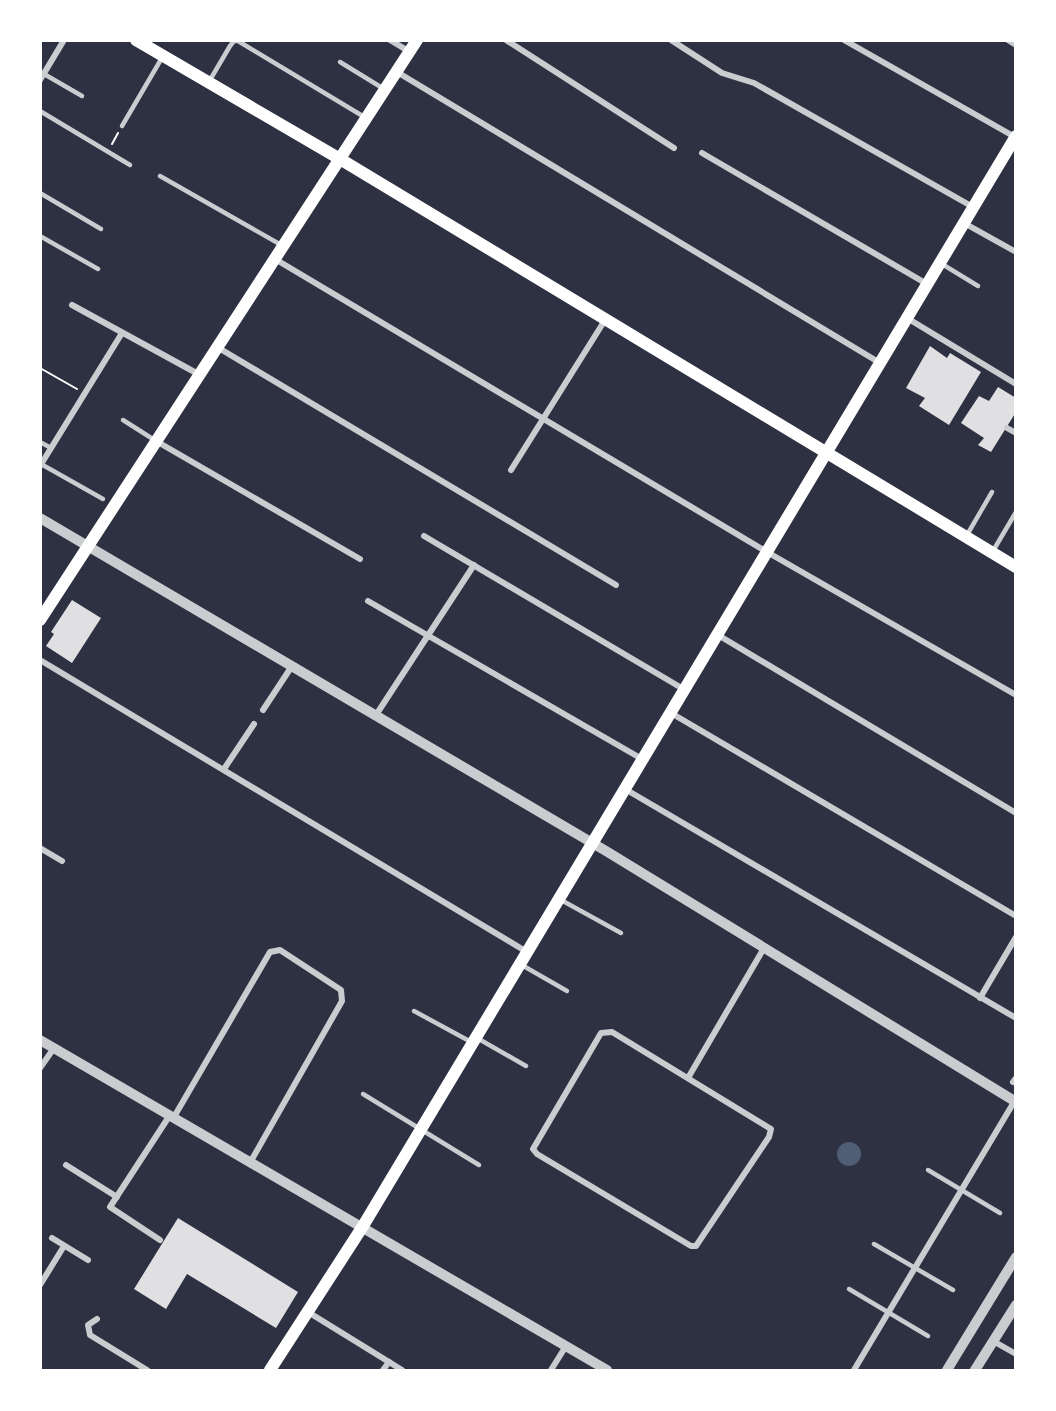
<svg xmlns="http://www.w3.org/2000/svg" width="1056" height="1411" font-family="'Source Sans 3',sans-serif">
  <style>
    .water { fill: #4f5d75 }
    .building { fill: #e0e0e3 }
    .lines { fill: none; stroke-linecap: round; stroke-linejoin: round }
    .path { stroke: #fff; stroke-width: 2 }
    .service { stroke: #caccd0; stroke-width: 4.5 }
    .minor { stroke: #caccd0; stroke-width: 6 }
    .tertiary { stroke: #caccd0; stroke-width: 10 }
    .secondary { stroke: #fff; stroke-width: 12 }
  </style>
  <rect width="100%" height="100%" fill="#2d3142"/>
  <circle class="water" cx="849" cy="1154" r="12"/>
  <g class="building">
    <path d="M930,346L947,358L950,353L981,372L949,425L919,406L925,398L906,388Z"/>
    <path d="M998,387L1016,398V412L991,452L978,445L984,438L961,423L979,396L989,401Z"/>
    <path d="M72,600L101,618L72,663L46,646L54,634L51,632Z"/>
    <path d="M178,1218L298,1292L276,1328L187,1274L166,1309L134,1289Z"/>
  </g>
  <g class="lines">
    <g class="path">
      <path d="M112,144L118,133"/>
      <path d="M40,368L77,389"/>
    </g>
    <g class="service">
      <path d="M340,62L384,89"/>
      <path d="M44,74L82,96"/>
      <path d="M210,80L230,46L234,41H238L366,118"/>
      <path d="M40,111L130,165"/>
      <path d="M122,126L163,56"/>
      <path d="M160,176L283,246"/>
      <path d="M40,193L101,229"/>
      <path d="M40,236L98,269"/>
      <path d="M942,264L978,286"/>
      <path d="M123,420L156,441"/>
      <path d="M40,442L51,448"/>
      <path d="M41,464L103,499"/>
      <path d="M967,535L992,492"/>
      <path d="M993,551L1016,512"/>
      <path d="M561,900L621,933"/>
      <path d="M520,964L567,991"/>
      <path d="M414,1011L473,1043"/>
      <path d="M477,1038L526,1066"/>
      <path d="M363,1094L479,1165"/>
      <path d="M928,1170L1000,1213"/>
      <path d="M874,1244L953,1290"/>
      <path d="M849,1289L928,1336"/>
    </g>
    <g class="minor">
      <path d="M390,40L410,52"/>
      <path d="M506,40L674,148"/>
      <path d="M671,40L722,73L754,83L973,207"/>
      <path d="M844,40L1015,137"/>
      <path d="M1008,40L1016,45"/>
      <path d="M397,72L880,363"/>
      <path d="M40,80L64,40"/>
      <path d="M702,153L927,284"/>
      <path d="M964,223L1016,252"/>
      <path d="M275,259L767,552L1016,695"/>
      <path d="M72,305L200,375"/>
      <path d="M907,318L1016,384"/>
      <path d="M217,347L616,585"/>
      <path d="M1007,428L1016,433"/>
      <path d="M156,441L360,559"/>
      <path d="M40,466L122,333"/>
      <path d="M511,470L605,320"/>
      <path d="M424,536L685,690"/>
      <path d="M368,601L642,759"/>
      <path d="M718,635L1016,813"/>
      <path d="M40,660L527,952"/>
      <path d="M263,710L292,666"/>
      <path d="M671,713L1016,916"/>
      <path d="M376,715L474,565"/>
      <path d="M224,769L254,724"/>
      <path d="M625,789L1016,1018"/>
      <path d="M40,848L62,861"/>
      <path d="M980,998L1016,937"/>
      <path d="M612,1032L771,1129L769,1137L696,1246H691L537,1154L533,1149L601,1033Z"/>
      <path d="M40,1068L54,1048"/>
      <path d="M688,1078L764,948"/>
      <path d="M1013,1082L1016,1078"/>
      <path d="M174,1117L270,952L280,950L341,990L342,1001L251,1161"/>
      <path d="M66,1165L117,1197"/>
      <path d="M52,1238L88,1260"/>
      <path d="M160,1240L110,1207L170,1115"/>
      <path d="M40,1285L64,1246"/>
      <path d="M308,1312L402,1370"/>
      <path d="M97,1319L88,1325L90,1335L147,1370"/>
      <path d="M993,1341L1016,1354"/>
      <path d="M383,1370L389,1362"/>
      <path d="M551,1370L566,1346"/>
      <path d="M854,1370L1014,1102"/>
    </g>
    <g class="tertiary">
      <path d="M40,518L606,851L1016,1102"/>
      <path d="M40,1040L607,1370"/>
      <path d="M947,1370L1016,1257"/>
      <path d="M975,1370L1016,1305"/>
    </g>
    <g class="secondary">
      <path d="M136,40L340,159L1016,567"/>
      <path d="M40,620L417,40"/>
      <path d="M270,1370L363,1226L1016,136"/>
    </g>
  </g>
  <rect width="1056" height="1411" fill="none" stroke="#ffffff" stroke-width="84"/>
</svg>
